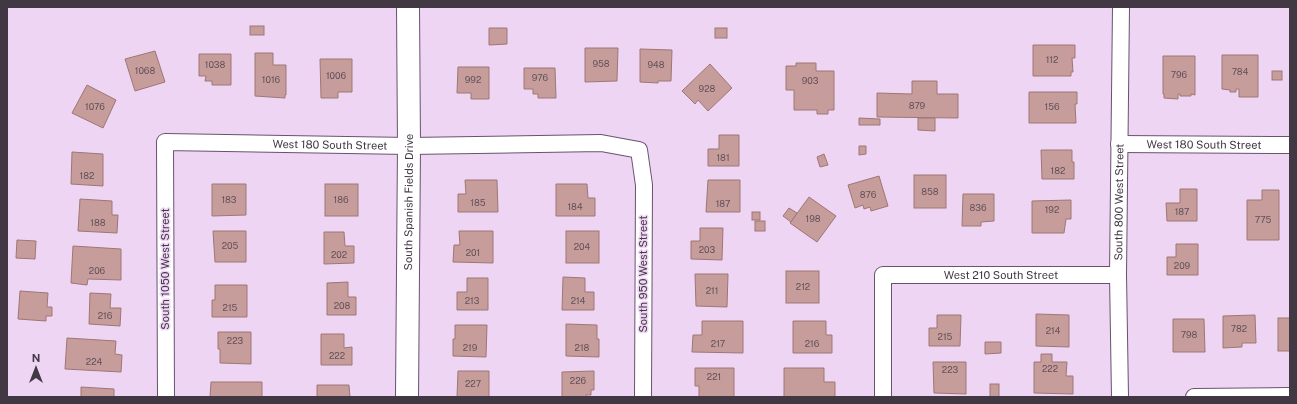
<svg xmlns="http://www.w3.org/2000/svg" width="1297" height="404" font-family="'Public Sans',sans-serif">
  <style>
    .building { fill: #c69d9b; stroke: #9e7675 }
    .lines { fill: none; stroke-linecap: round; stroke-linejoin: round }
    .street-casing { stroke: #68536d; stroke-width: 18 }
    .secondary-casing { stroke: #68536d; stroke-width: 24 }
    .street { stroke: #fff; stroke-width: 16 }
    .secondary { stroke: #fff; stroke-width: 22 }
    .labels { text-anchor: middle; stroke-width: 3; stroke-linejoin: round; paint-order: stroke }
    .number-label { font-size: 9px; fill: #63515a }
    .street-label { font-size: 11px; fill: #423844; stroke: #eed5f4 }
  </style>
  <rect width="100%" height="100%" fill="#eed5f4"/>
  <g class="building">
    <rect x="250" y="26" width="14" height="9"/>
    <path d="M489,28H507V44L489,45Z"/>
    <rect x="715" y="28" width="12" height="10"/>
    <path d="M1033,45H1075V58H1072L1073,72H1071V76H1033Z"/>
    <path d="M585,48H618L617,81L585,82Z"/>
    <path d="M640,49L672,50L671,81H658V83L640,82Z"/>
    <path d="M155,51L165,82L135,91L125,59Z"/>
    <path d="M255,53H273V65H286V95H285V98L255,96Z"/>
    <path d="M199,54H231V85H212V81H205L206,76H199Z"/>
    <path d="M1222,55H1258V97H1239V89H1236V92H1230V90L1222,89Z"/>
    <path d="M1163,56H1195V95L1191,94V96H1180V94H1178V99L1164,98V94H1163Z"/>
    <path d="M320,59H352V92H338V98H321Z"/>
    <path d="M796,63H816V71H834V110H828V114H817V110H794V90H786V66H796Z"/>
    <path d="M710,64L732,88L708,111L698,100L695,104L682,91Z"/>
    <path d="M458,67H489V99H471V93H457Z"/>
    <path d="M524,68H555L556,98H538V94H533V89H524Z"/>
    <rect x="1272" y="71" width="10" height="9"/>
    <path d="M912,81H937V94H958V118L877,117V93L912,94Z"/>
    <path d="M87,85L116,100L103,128L72,113Z"/>
    <path d="M1029,92H1077V104H1075L1076,123H1029Z"/>
    <path d="M859,118L880,119V125H859Z"/>
    <path d="M918,118H935V131L918,130Z"/>
    <path d="M719,135H739V166H708V149H719Z"/>
    <path d="M859,146H866V154L859,155Z"/>
    <path d="M1041,150H1072V162H1074V179H1042Z"/>
    <path d="M72,152L103,154V186L71,184Z"/>
    <path d="M824,154L828,165L820,167L817,157Z"/>
    <rect x="914" y="175" width="32" height="33"/>
    <path d="M879,176L888,206L871,211L870,207L864,209L863,205L855,208L848,185Z"/>
    <path d="M465,180H497L498,212H458V194H466Z"/>
    <path d="M708,180H740V212H706Z"/>
    <path d="M212,184H246V215L212,216Z"/>
    <rect x="325" y="184" width="33" height="32"/>
    <path d="M556,184H587L588,198H595V216H556Z"/>
    <path d="M1180,189H1197V221H1167L1166,203H1180Z"/>
    <path d="M1262,190H1279V240H1247V200H1262Z"/>
    <path d="M963,194H994V221L981,222V226H962Z"/>
    <path d="M809,197L836,216L817,242L790,223Z"/>
    <path d="M80,199L112,201V215H118L117,233L78,231Z"/>
    <path d="M1071,200V219H1066L1064,233H1032V201Z"/>
    <path d="M789,208L797,213L791,222L783,216Z"/>
    <rect x="752" y="212" width="8" height="8"/>
    <rect x="755" y="221" width="10" height="10"/>
    <path d="M700,228H723L722,260L691,259V241H700Z"/>
    <path d="M213,231H246V262H215Z"/>
    <path d="M459,231H493V263L453,262L454,245H460Z"/>
    <rect x="566" y="231" width="33" height="32"/>
    <path d="M324,232H344L345,246H354V263L324,264Z"/>
    <path d="M17,240L36,241L35,259L16,258Z"/>
    <path d="M1176,244H1198V275H1167V257H1176Z"/>
    <path d="M73,246L121,249V280L88,279L87,285L71,283Z"/>
    <rect x="786" y="271" width="33" height="32"/>
    <path d="M695,274H728L727,307L696,306Z"/>
    <path d="M563,277L585,278V292H594V310H562Z"/>
    <path d="M467,278H488V310H457V292H467Z"/>
    <path d="M348,282V297H356V315H327V283Z"/>
    <path d="M215,285H247V317H212V300H215Z"/>
    <path d="M20,291L48,293L47,307H52V316H46V321L18,319Z"/>
    <path d="M90,293L111,294L110,308H121L120,326L89,324Z"/>
    <path d="M1036,314L1069,315V347L1036,346Z"/>
    <path d="M937,315H961L960,346H929V328H937Z"/>
    <path d="M1255,315L1256,343H1242V347L1223,348V316Z"/>
    <rect x="1278" y="318" width="12" height="33"/>
    <path d="M1173,319H1204L1205,352H1173Z"/>
    <path d="M702,321H743V353L692,352L693,335H702Z"/>
    <path d="M793,321H826V335H832V353H793Z"/>
    <path d="M566,324L597,325V339H599V357L566,356Z"/>
    <path d="M455,325H487L486,357L453,356V339H455Z"/>
    <path d="M218,332H251V364L220,363V349H218Z"/>
    <path d="M321,334H344V348L352,347V365H321Z"/>
    <path d="M67,338L116,341L115,354L122,355L121,372L65,369Z"/>
    <path d="M985,342H1001V353L985,354Z"/>
    <path d="M1041,354H1052V362H1067L1066,376H1073V394L1034,393V362H1041Z"/>
    <path d="M933,362H966V394L934,393Z"/>
    <path d="M695,368H734V397H699V386H695Z"/>
    <path d="M784,368H824V382H835V397H784Z"/>
    <path d="M458,371H489V397H457Z"/>
    <path d="M594,371V390H591V395H586V397H562V372Z"/>
    <path d="M211,382H262V397H210Z"/>
    <rect x="990" y="384" width="9" height="13"/>
    <path d="M317,385H349L350,397H317Z"/>
    <path d="M81,387L114,389V397H81Z"/>
  </g>
  <g class="lines">
    <defs>
      <g id="street">
        <path id="s1" d="M1119,144L1290,145"/>
        <path id="s2" d="M166,397L165,142L409,146L601,143L639,150L644,185L643,397"/>
        <path id="s3" d="M883,397V275H1118"/>
        <path id="s4" d="M1120,397L1118,275L1121,7"/>
        <path d="M1194,397L1290,396"/>
      </g>
      <g id="secondary">
        <path id="s5" d="M407,397L409,146L408,7"/>
      </g>
    </defs>
    <use href="#street" class="street-casing"/>
    <use href="#secondary" class="secondary-casing"/>
    <use href="#street" class="street"/>
    <use href="#secondary" class="secondary"/>
  </g>
  <g class="labels">
    <g class="number-label">
      <text x="1052" y="63">112</text>
      <text x="601" y="67">958</text>
      <text x="215" y="68">1038</text>
      <text x="656" y="68">948</text>
      <text x="145" y="74">1068</text>
      <text x="1240" y="75">784</text>
      <text x="1179" y="78">796</text>
      <text x="336" y="79">1006</text>
      <text x="540" y="81">976</text>
      <text x="271" y="83">1016</text>
      <text x="473" y="83">992</text>
      <text x="810" y="84">903</text>
      <text x="707" y="92">928</text>
      <text x="917" y="109">879</text>
      <text x="95" y="110">1076</text>
      <text x="1052" y="110">156</text>
      <text x="723" y="161">181</text>
      <text x="1058" y="174">182</text>
      <text x="87" y="179">182</text>
      <text x="930" y="195">858</text>
      <text x="868" y="198">876</text>
      <text x="229" y="203">183</text>
      <text x="341" y="203">186</text>
      <text x="478" y="206">185</text>
      <text x="723" y="207">187</text>
      <text x="575" y="210">184</text>
      <text x="978" y="211">836</text>
      <text x="1052" y="213">192</text>
      <text x="1182" y="215">187</text>
      <text x="813" y="222">198</text>
      <text x="1263" y="223">775</text>
      <text x="98" y="226">188</text>
      <text x="230" y="249">205</text>
      <text x="582" y="250">204</text>
      <text x="707" y="253">203</text>
      <text x="473" y="256">201</text>
      <text x="339" y="258">202</text>
      <text x="1182" y="269">209</text>
      <text x="97" y="274">206</text>
      <text x="803" y="290">212</text>
      <text x="712" y="294">211</text>
      <text x="472" y="304">213</text>
      <text x="578" y="304">214</text>
      <text x="342" y="309">208</text>
      <text x="230" y="311">215</text>
      <text x="105" y="319">216</text>
      <text x="1239" y="332">782</text>
      <text x="1053" y="334">214</text>
      <text x="1189" y="338">798</text>
      <text x="945" y="340">215</text>
      <text x="235" y="344">223</text>
      <text x="718" y="347">217</text>
      <text x="812" y="347">216</text>
      <text x="470" y="351">219</text>
      <text x="582" y="351">218</text>
      <text x="337" y="359">222</text>
      <text x="94" y="365">224</text>
      <text x="1050" y="372">222</text>
      <text x="950" y="373">223</text>
      <text x="714" y="380">221</text>
      <text x="578" y="384">226</text>
      <text x="473" y="387">227</text>
    </g>
    <g class="street-label">
      <text dy="4" stroke="none"><textPath href="#s2" startOffset="420">West 180 South Street</textPath></text>
      <text dy="4" stroke="none"><textPath href="#s1" startOffset="85">West 180 South Street</textPath></text>
      <text dy="4" stroke="none"><textPath href="#s5" startOffset="195">South Spanish Fields Drive</textPath></text>
      <text dy="4" stroke="none"><textPath href="#s4" startOffset="195">South 800 West Street</textPath></text>
      <text transform="translate(165 269) rotate(-90)" y="4">South 1050 West Street</text>
      <text transform="translate(643 274) rotate(-90)" y="4">South 950 West Street</text>
      <text dy="4" stroke="none"><textPath href="#s3" startOffset="240">West 210 South Street</textPath></text>
    </g>
  </g>
  <rect width="1297" height="404" fill="none" stroke="#423844" stroke-width="16"/>
  <g transform="translate(36 368)" stroke="#eed5f4" stroke-width="3" paint-order="stroke">
  <path d="M0-3L7 15L0 10L-7 15Z" fill="#423844"/>
  <text y="-6" font-size="11" font-weight="bold" text-anchor="middle" fill="#423844">N</text>
  </g>
</svg>
